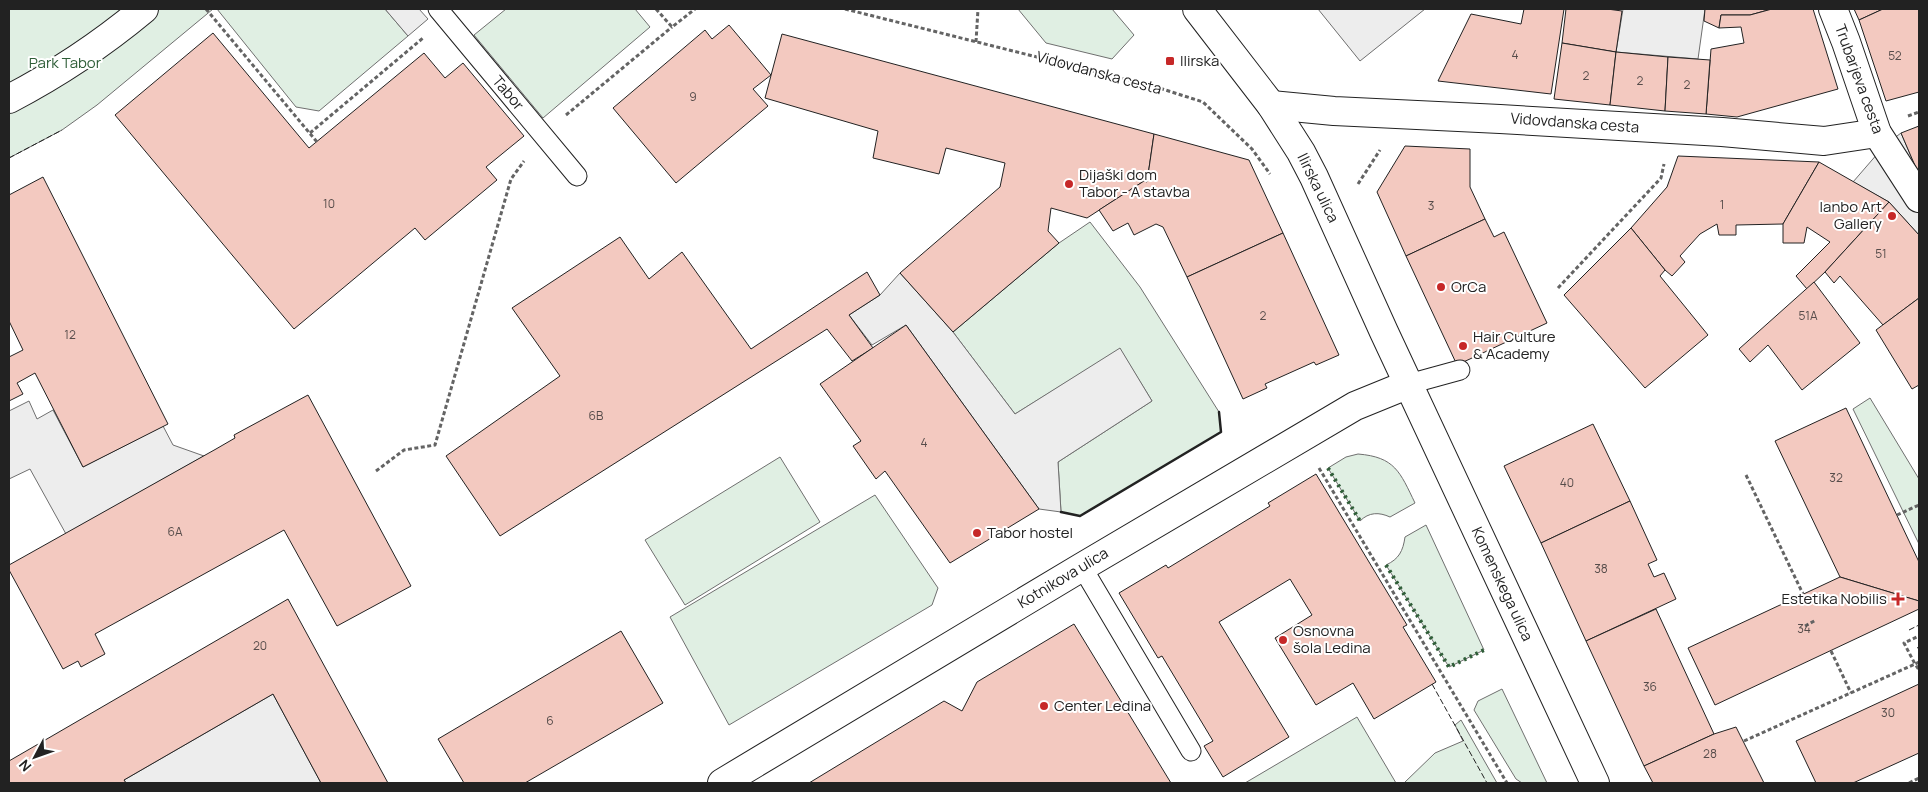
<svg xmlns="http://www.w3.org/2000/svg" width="1928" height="792" font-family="Manrope,sans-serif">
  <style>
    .green { fill: #e0efe3; stroke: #6f6f6f }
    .parking { fill: #ededed; stroke: #6f6f6f }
    .building { fill: #f3c9c0; stroke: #222 }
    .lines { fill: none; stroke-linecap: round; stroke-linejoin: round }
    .lane-casing { stroke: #222; stroke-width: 21 }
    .street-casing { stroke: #222; stroke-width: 30 }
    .secondary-casing { stroke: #222; stroke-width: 30 }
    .path { stroke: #646464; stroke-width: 3; stroke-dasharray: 4 2.5; stroke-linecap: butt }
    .lane { stroke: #fff; stroke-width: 19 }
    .street { stroke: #fff; stroke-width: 28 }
    .secondary { stroke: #fff; stroke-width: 28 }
    .hedge { stroke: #2f5e38; stroke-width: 4; stroke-dasharray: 2.5 4; stroke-linecap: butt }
    .fence { stroke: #222; stroke-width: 1; stroke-dasharray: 6 2.5; stroke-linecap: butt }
    .wall { stroke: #222; stroke-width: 2.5 }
    .poi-dot { fill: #c62828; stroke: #fff; stroke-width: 2 }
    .labels { text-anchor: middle; stroke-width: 4; stroke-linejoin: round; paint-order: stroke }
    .number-label { font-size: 12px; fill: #564c4a }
    .poi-label { font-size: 15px; fill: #222; stroke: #fff; text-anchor: start }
    .park-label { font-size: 15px; fill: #2f5e38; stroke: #fff }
    .street-label { font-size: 15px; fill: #222; stroke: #fff }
  </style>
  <rect width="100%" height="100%" fill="#fff"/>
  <g class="green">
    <path d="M9,9H213L97,105L62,130L9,158Z"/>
    <path d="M217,9H385L408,36L319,111L296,107Z"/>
    <path d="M506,9H635L650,27L543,118L474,35Z"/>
    <path d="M1018,9H1112L1134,35L1112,59L1046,43Z"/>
    <path d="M1090,222L1140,287L1219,412L1221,432L1080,516L1061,512L1058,462L1152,401L1120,349L1015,414L953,332L1059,243Z"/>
    <path d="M1870,398L1919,479V544L1853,409Z"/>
    <path d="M1358,454C1395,457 1400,472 1415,503L1390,517C1379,512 1369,512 1360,521L1328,468L1346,457Z"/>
    <path d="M780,457L820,522L685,605L645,540Z"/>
    <path d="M875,495L938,588L932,605L729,725L670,617Z"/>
    <path d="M1426,525L1484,650L1449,667L1386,565C1399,559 1403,551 1405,537Z"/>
    <path d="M1502,689L1547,783H1522L1516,779L1474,710L1478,701Z"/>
    <path d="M1357,717L1396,783H1245Z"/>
    <path d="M1461,720L1497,783H1404L1435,753L1463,741L1455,725Z"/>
  </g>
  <g class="parking">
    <path d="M385,9H419L428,19L408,36Z"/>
    <path d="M1318,9H1425L1360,61Z"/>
    <path d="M1623,9H1705L1698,59L1616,52Z"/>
    <path d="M1901,133L1919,175V235L1889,202L1853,182L1885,145Z"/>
    <path d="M900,273L953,332L1015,414L1120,348L1152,401L1058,462L1061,512L1039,509L906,325L872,345L849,315L880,295Z"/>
    <path d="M29,401L37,419L53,410L83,467L163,426L173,445L204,456L66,534L30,469L9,479V411Z"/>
    <path d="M273,694L321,783H126L124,780Z"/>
  </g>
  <g class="building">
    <path d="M1524,9H1564L1551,94L1438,81L1471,14L1521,24Z"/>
    <path d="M1566,9H1607L1622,11L1616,52L1562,43Z"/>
    <path d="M1705,9H1768V10L1750,15H1721L1719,28L1704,21Z"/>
    <path d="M1772,9H1813L1838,89L1737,117L1706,114L1711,49L1744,43L1741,27L1719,28L1721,15H1750Z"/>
    <path d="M1854,9H1883L1859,20Z"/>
    <path d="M1883,9H1919V92L1886,101L1859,20Z"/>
    <path d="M729,25L771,75L753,89L768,106L676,183L613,108L705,30L712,39Z"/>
    <path d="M213,33L309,148L424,53L445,78L463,63L524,136L486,167L497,180L425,240L415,228L294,329L115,115Z"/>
    <path d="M782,34L1154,134L1147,182L1144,181L1087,218L1051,208L1048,231L1059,243L953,332L900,273L1000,187L1005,163L946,148L939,174L873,158L878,131L765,98Z"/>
    <path d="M1562,43L1616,52L1610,105L1554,99Z"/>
    <path d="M1616,52L1668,57L1665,111L1610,105Z"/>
    <path d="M1668,57L1710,60L1706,114L1665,111Z"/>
    <path d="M1919,126V175L1901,133Z"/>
    <path d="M1154,134L1249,160L1283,233L1187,277L1163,227L1156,224L1134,235L1128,223L1113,231L1099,210L1144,181L1147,182Z"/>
    <path d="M1405,146L1470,149V187L1485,219L1406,256L1377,192Z"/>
    <path d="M1678,156L1819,162L1783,224L1736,225V235H1719L1717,224L1700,234L1680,256L1685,262L1672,276L1665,270L1631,228L1667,187Z"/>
    <path d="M1819,162L1889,202L1825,272L1807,289L1796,276L1830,242L1807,227L1804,243H1783V224Z"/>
    <path d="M43,177L168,424L83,467L35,373L17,383L23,394L9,401V357L23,350L9,321V195Z"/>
    <path d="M1889,202L1919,235V298L1883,325L1840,276L1834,283L1825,272Z"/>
    <path d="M1485,219L1494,237L1504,232L1547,323L1457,365L1406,256Z"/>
    <path d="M1631,228L1665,270L1660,276L1708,335L1645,388L1564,295Z"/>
    <path d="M1283,233L1339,355L1316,365L1314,362L1265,384L1267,388L1243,399L1187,277Z"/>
    <path d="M620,237L649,279L682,252L751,349L867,272L880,295L849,315L873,348L852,361L827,329L500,536L446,456L560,376L512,308Z"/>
    <path d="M1814,282L1860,343L1802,390L1768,345L1750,362L1739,349Z"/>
    <path d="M1919,298V385L1912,389L1876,330Z"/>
    <path d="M906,325L1039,509L950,563L885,471L876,479L853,446L861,441L820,384Z"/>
    <path d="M308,395L411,586L337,626L284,530L95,634L105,654L81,667L78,661L63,669L9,570V565L216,449L235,438L234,435Z"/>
    <path d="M1846,408L1919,562V601L1840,577L1775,441Z"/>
    <path d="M1593,424L1630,501L1541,543L1504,466Z"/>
    <path d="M1316,474L1407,625L1403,627L1436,682L1374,719L1353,683L1316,705L1275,638L1312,615L1290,579L1219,622L1289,737L1223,777L1204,746L1213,741L1162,656L1158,658L1119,593L1166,565L1168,568L1270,506L1268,503Z"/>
    <path d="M1630,501L1657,560L1648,564L1654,577L1664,573L1676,599L1586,641L1541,543Z"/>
    <path d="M1840,577L1919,601V609L1715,705L1688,648Z"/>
    <path d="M288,599L388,783H321L273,694L124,780L126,783H9V761Z"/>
    <path d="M1656,609L1714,734L1644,766L1586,641Z"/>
    <path d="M1074,624L1171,783H809L944,701L962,711L977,682Z"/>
    <path d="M621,631L663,703L525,783H464L438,739Z"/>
    <path d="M1919,684V753L1853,783H1816L1796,741Z"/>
    <path d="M1736,727L1764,783H1653L1644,766L1714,734Z"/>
  </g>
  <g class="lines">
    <defs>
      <g id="lane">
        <path d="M438,9L577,176"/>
        <path d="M1409,384L1460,370"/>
        <path d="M1082,567L1191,751"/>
      </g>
      <g id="street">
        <path d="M1833,9L1846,42L1877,133L1919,198"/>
        <path d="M9,99C57,74 102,44 144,9"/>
        <path d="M1271,105L1334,111L1500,119L1722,132L1824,141L1877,133"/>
        <path d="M722,783L1082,567L1355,406L1409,384"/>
      </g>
      <path id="secondary" d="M1197,9L1271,105L1301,152L1314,177L1384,332L1595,783"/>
    </defs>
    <use href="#lane" class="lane-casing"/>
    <use href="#street" class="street-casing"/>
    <use href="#secondary" class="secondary-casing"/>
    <g class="path">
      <path d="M206,9L317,142"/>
      <path d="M656,9L672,27L695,9"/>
      <path d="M845,9L1153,86L1203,102L1252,149L1270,174"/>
      <path d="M976,42L978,9"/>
      <path d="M566,115L672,27"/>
      <path d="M1908,116L1919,112"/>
      <path d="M310,133L423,38"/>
      <path d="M1358,184L1380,150"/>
      <path d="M1558,288L1661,178L1664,164"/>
      <path d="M1319,468L1507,783"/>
      <path d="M376,471L404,450L435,445L511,179L524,161"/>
      <path d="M1746,475L1803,594"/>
      <path d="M1897,515L1919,505"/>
      <path d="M1805,626L1816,620"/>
      <path d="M1831,651L1851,693"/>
      <path d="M1919,662L1915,664L1919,670"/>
      <path d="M1744,741L1915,664L1904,643L1919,636"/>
      <path d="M1909,783L1919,778"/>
    </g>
    <use href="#lane" class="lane"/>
    <use href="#street" class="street"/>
    <use href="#secondary" class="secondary"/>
    <g class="hedge">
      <path d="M1328,468L1360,521"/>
      <path d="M1386,565L1449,667L1484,650"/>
    </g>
    <g class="fence">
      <path d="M9,158L62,130"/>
      <path d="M1909,630L1919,625"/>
      <path d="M1917,648L1919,647"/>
      <path d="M1432,684L1487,783"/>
    </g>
    <path class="wall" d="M1061,512L1080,516L1221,432L1219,412"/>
  </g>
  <g class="poi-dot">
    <rect x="1165" y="56" width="10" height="10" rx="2.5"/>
    <circle cx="1069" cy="184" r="5"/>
    <circle cx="1892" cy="216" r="5"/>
    <circle cx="1441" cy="287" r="5"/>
    <circle cx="1463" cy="346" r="5"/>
    <circle cx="977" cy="533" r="5"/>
    <path d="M1895.5 591.5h5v5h5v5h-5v5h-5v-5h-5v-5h5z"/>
    <circle cx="1283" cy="640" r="5"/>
    <circle cx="1044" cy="706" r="5"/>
  </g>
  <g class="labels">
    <g class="number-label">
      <text x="1515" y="59">4</text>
      <text x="1895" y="60">52</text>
      <text x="1586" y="80">2</text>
      <text x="1640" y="85">2</text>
      <text x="1687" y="89">2</text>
      <text x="693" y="101">9</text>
      <text x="329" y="208">10</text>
      <text x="1722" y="209">1</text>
      <text x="1431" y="210">3</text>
      <text x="1881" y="258">51</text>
      <text x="1263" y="320">2</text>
      <text x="1808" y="320">51A</text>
      <text x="70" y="339">12</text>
      <text x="596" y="420">6B</text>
      <text x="924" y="447">4</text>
      <text x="1836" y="482">32</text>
      <text x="1567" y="487">40</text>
      <text x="175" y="536">6A</text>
      <text x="1601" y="573">38</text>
      <text x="1804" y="633">34</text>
      <text x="260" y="650">20</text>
      <text x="1650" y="691">36</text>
      <text x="1888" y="717">30</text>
      <text x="550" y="725">6</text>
      <text x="1710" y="758">28</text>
    </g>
    <g class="poi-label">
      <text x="1180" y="66">Ilirska</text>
      <text x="1079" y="180">Dijaški dom<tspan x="1079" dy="17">Tabor - A stavba</tspan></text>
      <text x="1882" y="212" text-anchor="end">Ianbo Art<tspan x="1882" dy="17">Gallery</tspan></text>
      <text x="1451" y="292">OrCa</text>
      <text x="1473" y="342">Hair Culture<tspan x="1473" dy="17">&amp; Academy</tspan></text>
      <text x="987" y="538">Tabor hostel</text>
      <text x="1887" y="604" text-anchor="end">Estetika Nobilis</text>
      <text x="1293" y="636">Osnovna<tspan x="1293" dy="17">šola Ledina</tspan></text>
      <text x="1054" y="711">Center Ledina</text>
    </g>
    <g class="park-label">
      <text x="65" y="68">Park Tabor</text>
    </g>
    <g class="street-label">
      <text transform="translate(1099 73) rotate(15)" y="5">Vidovdanska cesta</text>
      <text transform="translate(1859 79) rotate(70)" y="5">Trubarjeva cesta</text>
      <text transform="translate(508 93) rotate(50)" y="5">Tabor</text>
      <text transform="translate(1575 123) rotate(4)" y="5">Vidovdanska cesta</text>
      <text transform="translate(1318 188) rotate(64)" y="5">Ilirska ulica</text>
      <text transform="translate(1063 578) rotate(-31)" y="5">Kotnikova ulica</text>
      <text transform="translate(1502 584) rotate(65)" y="5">Komenskega ulica</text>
    </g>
  </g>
  <rect width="1928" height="792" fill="none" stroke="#222222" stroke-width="20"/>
  <g transform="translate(35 757) rotate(229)" stroke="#ffffff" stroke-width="4" paint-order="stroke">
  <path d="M0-4L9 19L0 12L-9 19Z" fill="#222222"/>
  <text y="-8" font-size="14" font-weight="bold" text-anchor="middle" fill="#222222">N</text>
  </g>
</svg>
